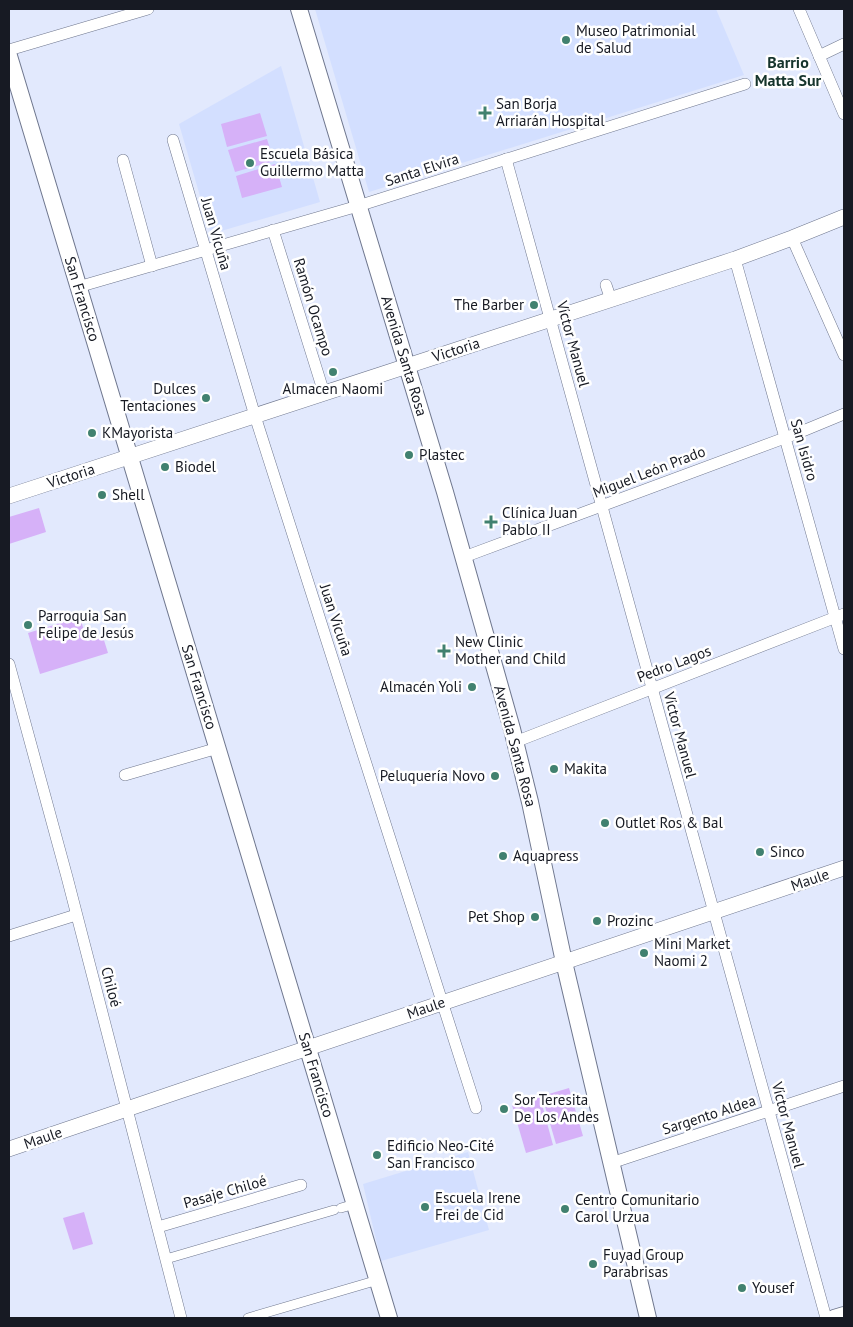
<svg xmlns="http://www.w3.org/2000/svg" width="853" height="1327" font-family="'PT Sans',sans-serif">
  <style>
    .built { fill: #d3dfff }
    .green { fill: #d6b1f8 }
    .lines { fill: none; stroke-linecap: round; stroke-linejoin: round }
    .pedestrian-casing { stroke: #6f778e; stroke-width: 10 }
    .minor-casing { stroke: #6f778e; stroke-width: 12 }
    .tertiary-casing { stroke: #6f778e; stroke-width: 16 }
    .secondary-casing { stroke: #6f778e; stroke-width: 18 }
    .pedestrian { stroke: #fff; stroke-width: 9 }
    .minor { stroke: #fff; stroke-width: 11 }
    .tertiary { stroke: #fff; stroke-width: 15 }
    .secondary { stroke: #fff; stroke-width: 16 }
    .poi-dot { fill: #41816f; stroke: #fff; stroke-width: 2 }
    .labels { text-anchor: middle; stroke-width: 5; stroke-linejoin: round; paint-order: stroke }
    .poi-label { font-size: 15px; fill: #171a23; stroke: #fff; text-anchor: start }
    .street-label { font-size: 15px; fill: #171a23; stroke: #fff }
    .neighbourhood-label { font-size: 16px; font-weight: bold; fill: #15342c; stroke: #fff }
  </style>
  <rect width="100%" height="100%" fill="#e2e9fd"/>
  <g class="built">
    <path d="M315,9H716L744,75L369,192Z"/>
    <path d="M281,66L320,202L211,234L179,124Z"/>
    <path d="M468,1152L489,1230L381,1261L363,1184Z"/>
  </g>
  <g class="green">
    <path d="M260,113L267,136L227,147L221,124Z"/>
    <path d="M267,139L274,161L235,172L228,150Z"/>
    <path d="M275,164L282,187L242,198L236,176Z"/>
    <path d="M39,508L46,532L9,544V517Z"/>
    <path d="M80,617L87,641L103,637L108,653L40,674L28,633Z"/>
    <path d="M569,1088L583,1136L556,1144L542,1096Z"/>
    <path d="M540,1097L553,1145L526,1153L512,1105Z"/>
    <path d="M84,1212L93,1244L73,1250L63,1218Z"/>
  </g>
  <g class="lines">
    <defs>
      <g id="pedestrian">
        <path d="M341,1208L355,1204"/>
        <path d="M166,1259L334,1210"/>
        <path d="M248,1318L378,1280"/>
      </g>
      <g id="minor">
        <path d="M799,9L844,114"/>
        <path d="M9,50L148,9"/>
        <path d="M819,56L844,44"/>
        <path d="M173,140L255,416L476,1108"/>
        <path d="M506,159L826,1318"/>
        <path d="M123,160L152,266"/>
        <path d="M273,230L324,393"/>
        <path d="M792,238L844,355"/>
        <path d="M735,259L844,649"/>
        <path d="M606,285L611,300"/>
        <path d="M78,287L358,206L745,84"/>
        <path d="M464,557L798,433L844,414"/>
        <path d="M9,664L67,877L181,1318"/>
        <path d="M515,742L844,614"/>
        <path d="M125,775L218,748"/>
        <path d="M9,936L76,915"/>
        <path d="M611,1163L844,1086"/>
        <path d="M158,1227L301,1185"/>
      </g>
      <g id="tertiary">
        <path d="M9,496L735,259L792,238L844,217"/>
        <path d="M9,1149L180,1091L844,868"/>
      </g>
      <g id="secondary">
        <path d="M299,9L445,492L512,729L530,802L564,962L648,1318"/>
        <path d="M9,56L389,1318"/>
        <path d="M834,1318L844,1315"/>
      </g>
    </defs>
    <use href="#pedestrian" class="pedestrian-casing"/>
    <use href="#minor" class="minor-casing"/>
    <use href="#tertiary" class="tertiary-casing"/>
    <use href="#secondary" class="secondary-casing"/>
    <use href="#pedestrian" class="pedestrian"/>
    <use href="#minor" class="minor"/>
    <use href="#tertiary" class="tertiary"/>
    <use href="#secondary" class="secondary"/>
  </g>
  <g class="poi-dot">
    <circle cx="566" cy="40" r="5"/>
    <path d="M482.5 105.5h5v5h5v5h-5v5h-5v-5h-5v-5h5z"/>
    <circle cx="250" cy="163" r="5"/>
    <circle cx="534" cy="305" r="5"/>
    <circle cx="333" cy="372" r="5"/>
    <circle cx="206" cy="398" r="5"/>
    <circle cx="92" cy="433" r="5"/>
    <circle cx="409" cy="455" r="5"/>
    <circle cx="165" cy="467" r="5"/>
    <circle cx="102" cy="495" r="5"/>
    <path d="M488.5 514.5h5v5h5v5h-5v5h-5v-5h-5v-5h5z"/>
    <circle cx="28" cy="625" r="5"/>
    <path d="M441.5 643.5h5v5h5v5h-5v5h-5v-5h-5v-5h5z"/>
    <circle cx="472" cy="687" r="5"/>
    <circle cx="554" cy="769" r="5"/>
    <circle cx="495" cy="776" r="5"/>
    <circle cx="605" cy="823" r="5"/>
    <circle cx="760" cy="852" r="5"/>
    <circle cx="503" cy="856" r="5"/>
    <circle cx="535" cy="917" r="5"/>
    <circle cx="597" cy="921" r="5"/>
    <circle cx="644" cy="953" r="5"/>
    <circle cx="504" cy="1109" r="5"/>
    <circle cx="377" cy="1155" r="5"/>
    <circle cx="425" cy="1207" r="5"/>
    <circle cx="565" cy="1209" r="5"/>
    <circle cx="593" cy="1264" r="5"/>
    <circle cx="742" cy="1288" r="5"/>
  </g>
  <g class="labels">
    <g class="poi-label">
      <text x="576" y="36">Museo Patrimonial<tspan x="576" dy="17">de Salud</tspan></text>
      <text x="496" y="109">San Borja<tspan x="496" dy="17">Arriarán Hospital</tspan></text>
      <text x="260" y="159">Escuela Básica<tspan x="260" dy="17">Guillermo Matta</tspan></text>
      <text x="524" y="310" text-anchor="end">The Barber</text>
      <text x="196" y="394" text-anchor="end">Dulces<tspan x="196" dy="17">Tentaciones</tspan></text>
      <text x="333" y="394" text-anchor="middle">Almacen Naomi</text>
      <text x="102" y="438">KMayorista</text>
      <text x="419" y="460">Plastec</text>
      <text x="175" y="472">Biodel</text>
      <text x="112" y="500">Shell</text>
      <text x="502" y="518">Clínica Juan<tspan x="502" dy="17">Pablo II</tspan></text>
      <text x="38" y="621">Parroquia San<tspan x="38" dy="17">Felipe de Jesús</tspan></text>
      <text x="455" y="647">New Clinic<tspan x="455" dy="17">Mother and Child</tspan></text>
      <text x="462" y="692" text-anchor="end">Almacén Yoli</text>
      <text x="564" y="774">Makita</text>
      <text x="485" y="781" text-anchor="end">Peluquería Novo</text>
      <text x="615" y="828">Outlet Ros &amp; Bal</text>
      <text x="770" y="857">Sinco</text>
      <text x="513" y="861">Aquapress</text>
      <text x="525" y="922" text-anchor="end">Pet Shop</text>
      <text x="607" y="926">Prozinc</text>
      <text x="654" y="949">Mini Market<tspan x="654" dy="17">Naomi 2</tspan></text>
      <text x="514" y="1105">Sor Teresita<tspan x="514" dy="17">De Los Andes</tspan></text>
      <text x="387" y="1151">Edificio Neo-Cité<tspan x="387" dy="17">San Francisco</tspan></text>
      <text x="435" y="1203">Escuela Irene<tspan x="435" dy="17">Frei de Cid</tspan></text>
      <text x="575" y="1205">Centro Comunitario<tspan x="575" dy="17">Carol Urzua</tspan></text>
      <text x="603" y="1260">Fuyad Group<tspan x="603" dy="17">Parabrisas</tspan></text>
      <text x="752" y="1293">Yousef</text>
    </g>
    <g class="street-label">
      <text transform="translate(422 170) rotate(-18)" y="5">Santa Elvira</text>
      <text transform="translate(216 234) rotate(74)" y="5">Juan Vicuña</text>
      <text transform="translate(82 299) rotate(73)" y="5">San Francisco</text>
      <text transform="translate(313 307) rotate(73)" y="5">Ramón Ocampo</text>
      <text transform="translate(573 344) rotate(75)" y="5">Víctor Manuel</text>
      <text transform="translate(456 350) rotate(-18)" y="5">Victoria</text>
      <text transform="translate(404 356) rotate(73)" y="5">Avenida Santa Rosa</text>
      <text transform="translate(804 450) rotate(74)" y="5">San Isidro</text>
      <text transform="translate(649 472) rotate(-21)" y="5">Miguel León Prado</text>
      <text transform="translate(71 476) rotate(-18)" y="5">Victoria</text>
      <text transform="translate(336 620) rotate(72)" y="5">Juan Vicuña</text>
      <text transform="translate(674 664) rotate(-21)" y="5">Pedro Lagos</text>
      <text transform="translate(199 687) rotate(73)" y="5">San Francisco</text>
      <text transform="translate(680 735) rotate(75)" y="5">Víctor Manuel</text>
      <text transform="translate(515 746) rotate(75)" y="5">Avenida Santa Rosa</text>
      <text transform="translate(810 880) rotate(-19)" y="5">Maule</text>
      <text transform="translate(111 987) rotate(75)" y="5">Chiloé</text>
      <text transform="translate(426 1008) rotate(-19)" y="5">Maule</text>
      <text transform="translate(316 1075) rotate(73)" y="5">San Francisco</text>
      <text transform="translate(709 1115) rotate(-18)" y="5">Sargento Aldea</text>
      <text transform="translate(788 1125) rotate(75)" y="5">Víctor Manuel</text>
      <text transform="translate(43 1138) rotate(-19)" y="5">Maule</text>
      <text transform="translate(225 1192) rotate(-16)" y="5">Pasaje Chiloé</text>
    </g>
    <g class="neighbourhood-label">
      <text x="788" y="68">Barrio<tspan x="788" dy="18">Matta Sur</tspan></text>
    </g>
  </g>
  <rect width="853" height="1327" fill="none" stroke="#171a23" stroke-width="20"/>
</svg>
